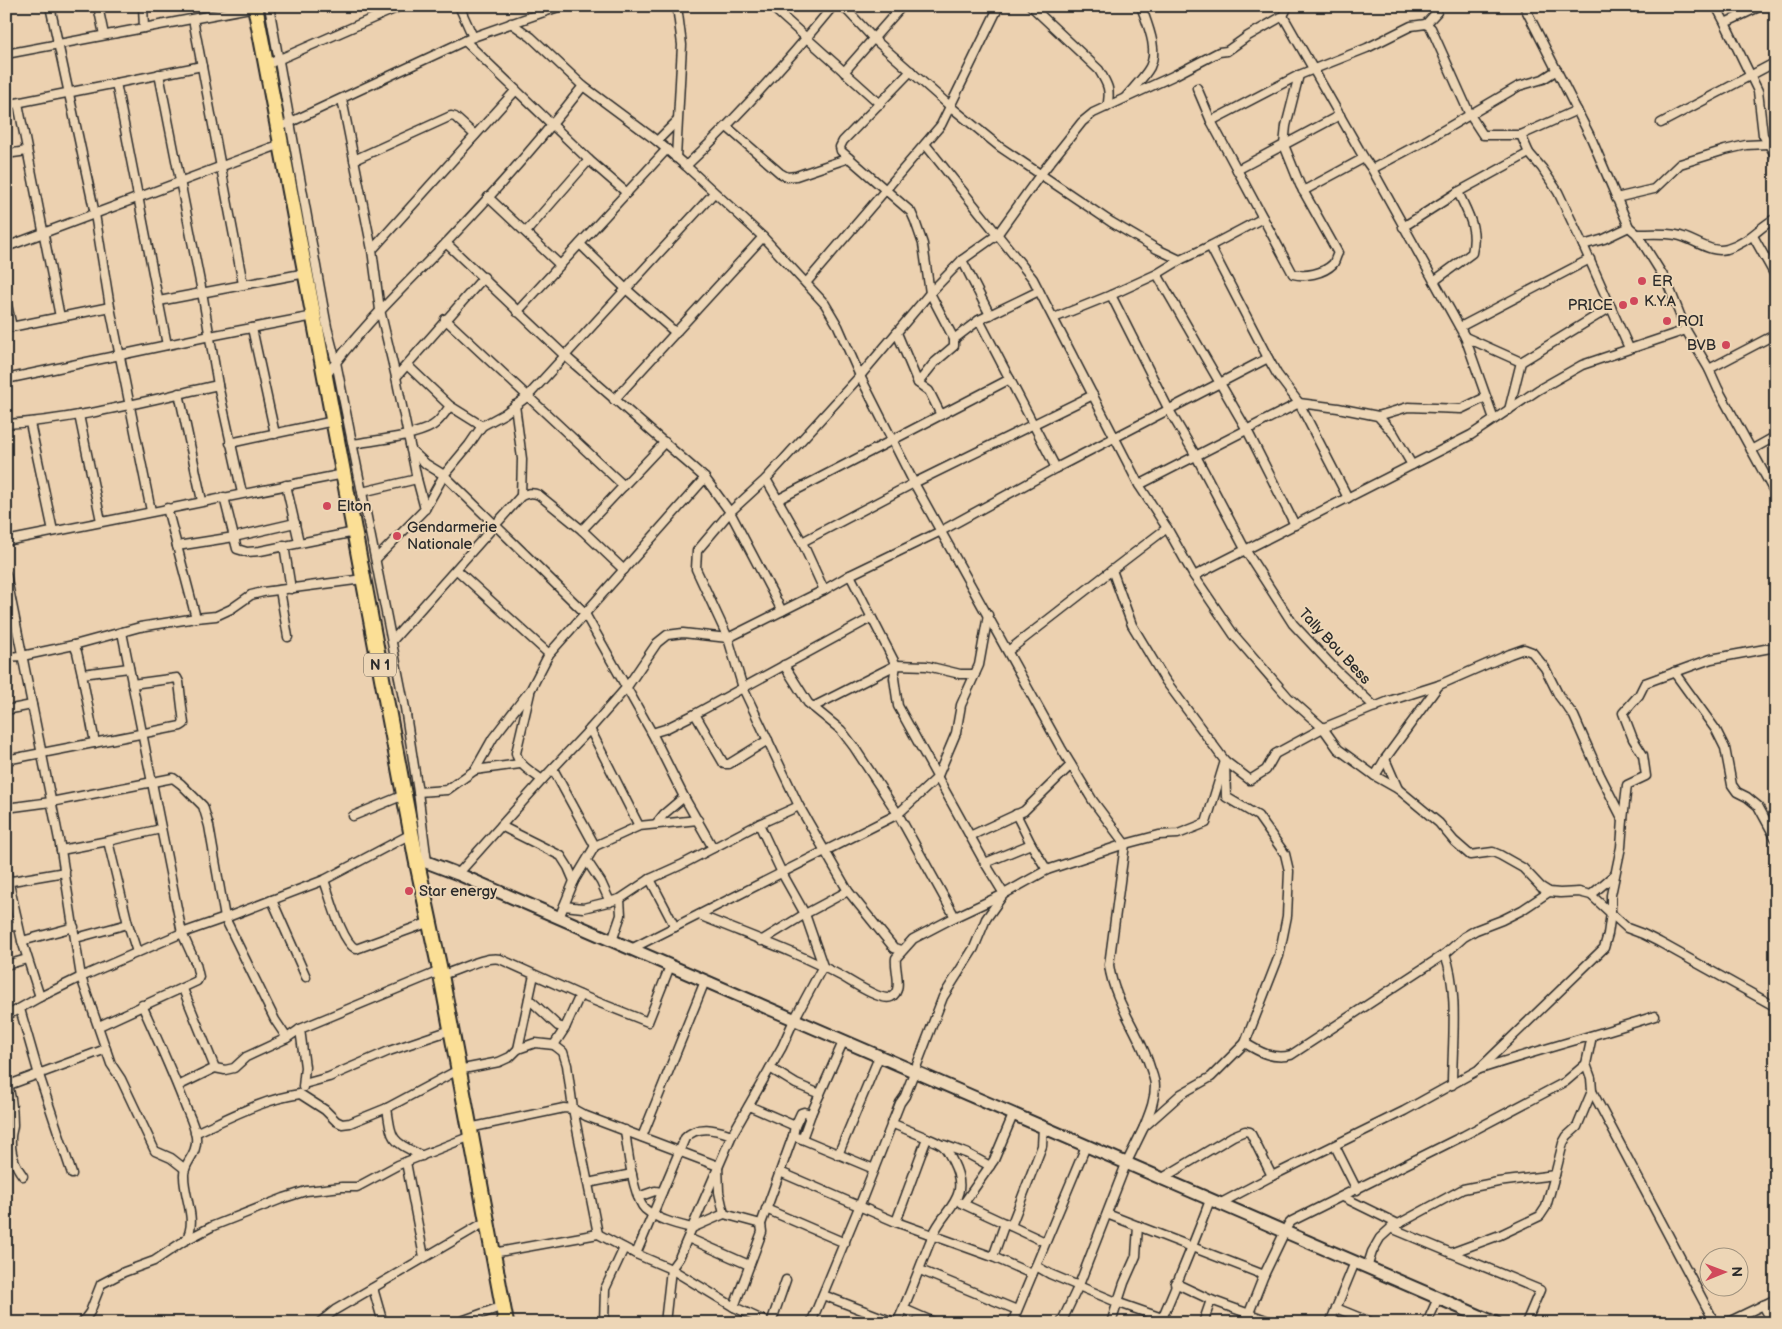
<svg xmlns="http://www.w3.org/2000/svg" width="1782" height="1329" font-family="'Balsamiq Sans',sans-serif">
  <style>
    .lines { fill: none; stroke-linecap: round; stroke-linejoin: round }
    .street-casing { stroke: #2b2b2b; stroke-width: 11 }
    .secondary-casing { stroke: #2b2b2b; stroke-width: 15 }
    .highway-casing { stroke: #2b2b2b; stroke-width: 18 }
    .street { stroke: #edd6b6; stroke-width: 8 }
    .secondary { stroke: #edd6b6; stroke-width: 11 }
    .highway { stroke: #fbdf96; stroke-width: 14 }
    .poi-dot { fill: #d1495b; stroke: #edd6b6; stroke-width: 2 }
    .labels { text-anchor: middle; stroke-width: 4; stroke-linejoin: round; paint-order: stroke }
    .shield { fill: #edd6b6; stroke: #655e55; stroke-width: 1 }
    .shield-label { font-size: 14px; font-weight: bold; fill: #2b2b2b }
    .poi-label { font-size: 15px; fill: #2b2b2b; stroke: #edd6b6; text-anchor: start }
    .street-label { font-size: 15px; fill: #2b2b2b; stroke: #edd6b6 }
  </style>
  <rect width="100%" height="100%" fill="#ecd1b0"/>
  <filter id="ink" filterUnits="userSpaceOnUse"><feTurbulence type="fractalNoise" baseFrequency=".02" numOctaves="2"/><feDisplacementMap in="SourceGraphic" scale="10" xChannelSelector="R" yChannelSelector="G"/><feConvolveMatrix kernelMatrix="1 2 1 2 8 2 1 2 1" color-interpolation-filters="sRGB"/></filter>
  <g filter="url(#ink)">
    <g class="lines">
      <defs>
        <g id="street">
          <path d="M50,6L95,214L110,307L151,511"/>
          <path d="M98,6L104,35"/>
          <path d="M143,6L144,28"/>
          <path d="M269,6L327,327L336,362L405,708L418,792L427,862"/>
          <path d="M459,6L473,37"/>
          <path d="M771,6L880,104"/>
          <path d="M843,6L874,39L951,107L1000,147L1111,222L1157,249L1180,260L1210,246L1268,358"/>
          <path d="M1031,6L1099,70C1108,85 1111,90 1107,107"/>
          <path d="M1524,6L1592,140L1629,227L1637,234L1667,282L1686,330L1709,369L1718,389L1776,495"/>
          <path d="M1716,6L1725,23L1758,91L1763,135L1776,156"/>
          <path d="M1774,6L1776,10"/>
          <path d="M1283,16L1364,158L1372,169L1465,337L1494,419"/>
          <path d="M193,19L243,284"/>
          <path d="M511,23L531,37L583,86L657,141L686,166L763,237L825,304L838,326L860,376L914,483L1061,748L1093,801L1125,844L1109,965C1114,1002 1138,1030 1149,1064C1151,1071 1155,1079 1155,1086C1155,1101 1149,1114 1144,1127"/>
          <path d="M1725,23L1761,6"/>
          <path d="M1426,24L1437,12L1438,6"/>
          <path d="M465,41L589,160L627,193"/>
          <path d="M6,54L255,7"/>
          <path d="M266,65L401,6"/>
          <path d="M911,71L843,141L840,147L841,151L911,212L915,221L923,244L930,293L954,339V346L934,363L918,383"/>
          <path d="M844,72L902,6"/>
          <path d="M159,74L202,292L218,385L242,493"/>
          <path d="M116,83L167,345"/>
          <path d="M1197,88L1211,121L1293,274C1305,277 1323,274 1333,264C1335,262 1336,256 1338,253L1300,185L1284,145L1286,126L1299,75"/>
          <path d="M1125,98C1133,88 1144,78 1150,67C1159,49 1147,24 1141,6"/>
          <path d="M342,99L372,250L380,310L396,377"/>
          <path d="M18,103L60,317"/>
          <path d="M6,105L202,66"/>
          <path d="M1211,121L1299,75L1367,48L1411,26L1426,24L1431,28L1470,115L1483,135H1521L1529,153L1542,168L1558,192L1583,245L1604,239L1629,227"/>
          <path d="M1661,123L1776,62"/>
          <path d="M727,127L780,173L787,177L796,176L849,158"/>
          <path d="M278,128L473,37L561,6"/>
          <path d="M1521,135L1577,110"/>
          <path d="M657,141L677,121"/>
          <path d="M925,144L1033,279L1139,485L1167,528L1194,576L1234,635L1288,697L1323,728L1338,749L1375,776L1398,789L1439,823L1454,841L1470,855L1493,852L1500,855L1523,868L1541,887L1549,892L1560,893L1579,892L1591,895L1627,928L1643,934L1659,942L1776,1007"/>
          <path d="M6,154L27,151"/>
          <path d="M676,158L682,45L677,6"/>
          <path d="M354,160L451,116L455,117L475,135"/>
          <path d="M686,166C739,116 787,62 833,6"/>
          <path d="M1372,169L1425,141L1519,86L1543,79L1557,70"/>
          <path d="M1237,170L1340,115"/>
          <path d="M1303,191L1364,158"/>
          <path d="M488,197L560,265"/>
          <path d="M1616,198L1654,189L1680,164L1725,150L1746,145L1768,144"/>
          <path d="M1403,227L1458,192L1529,153"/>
          <path d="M526,232L589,160"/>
          <path d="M1637,234C1650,234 1664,233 1676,235C1694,238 1709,254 1727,249C1747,244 1759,227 1776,218"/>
          <path d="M1753,236L1776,277"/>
          <path d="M446,243L564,355L705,478L730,512L782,611"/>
          <path d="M580,244L626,289L676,333"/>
          <path d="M1583,245L1629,348"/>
          <path d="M1210,246L1263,218"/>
          <path d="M6,247L281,144"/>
          <path d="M372,250L516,90"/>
          <path d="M962,260L990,315"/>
          <path d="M1157,274L1247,430L1295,525"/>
          <path d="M1434,281L1472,253C1478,228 1468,214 1458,192"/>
          <path d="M806,283L941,125L999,6"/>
          <path d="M1111,295L1157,274L1180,260"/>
          <path d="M6,300L12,327"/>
          <path d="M159,301L306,273"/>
          <path d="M517,312L667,149"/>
          <path d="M1054,318L1111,295L1169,410L1196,456L1246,551L1293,624L1336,670L1375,707"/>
          <path d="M445,319L624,486"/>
          <path d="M979,320L1056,468"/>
          <path d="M1460,327L1590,259"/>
          <path d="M6,328L110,307"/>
          <path d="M252,328L275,434"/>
          <path d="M897,333L918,383L929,391L941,415"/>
          <path d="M1465,337L1521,362"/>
          <path d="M954,339L979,320L1039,291"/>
          <path d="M407,365L450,406L482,426L504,414L528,396L714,193"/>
          <path d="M1709,369L1776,334"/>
          <path d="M325,377C360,328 404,287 445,244C493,194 540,141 583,86"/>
          <path d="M6,379L210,336L314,316"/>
          <path d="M179,393L202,501"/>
          <path d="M614,400L763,237"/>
          <path d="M515,405L522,459L521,496"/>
          <path d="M1509,410L1521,362L1611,307"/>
          <path d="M79,415L101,521"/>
          <path d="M1378,416L1408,407L1461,409L1486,397"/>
          <path d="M30,423L53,531"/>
          <path d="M6,424C77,420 148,400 218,385"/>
          <path d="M230,443L334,421"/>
          <path d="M353,444C375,440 413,437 432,426C439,422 445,413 450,406"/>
          <path d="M411,450L426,464L444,475L584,612L652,733L665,729L695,714L871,618"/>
          <path d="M1751,450L1776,436"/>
          <path d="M766,479L802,542L824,590"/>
          <path d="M286,485L299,542"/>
          <path d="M1139,485L1299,403L1338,408L1378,416L1394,434L1412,465"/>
          <path d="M362,492L417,479"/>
          <path d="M224,497L237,549L247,552L260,551L355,532"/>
          <path d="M779,499L1010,379"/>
          <path d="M167,508L196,618"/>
          <path d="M425,509L417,479L396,377L484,277"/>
          <path d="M1167,528L1112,570L1132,625L1165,680L1225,761L1226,797L1258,816L1285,854L1289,871L1287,916L1279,956L1245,1043"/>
          <path d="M582,530L665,442"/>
          <path d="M6,541L344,474"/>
          <path d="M802,542L914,483L1093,395"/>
          <path d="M284,545L291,589"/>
          <path d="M177,546L234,537L295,523"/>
          <path d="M376,559L425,509L444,475L469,445L482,426"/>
          <path d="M457,570L549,654"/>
          <path d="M6,574L61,850L81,977L111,1064L121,1079L155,1151L171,1158L185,1169"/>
          <path d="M850,575L896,665L894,678L898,706L985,863L1004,894"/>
          <path d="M1194,576L1471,435L1538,390L1582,365L1686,330"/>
          <path d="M280,590L288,637"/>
          <path d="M392,641L521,496C528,493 532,492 539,495L582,530L624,570"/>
          <path d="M74,645L140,627L196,618L216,616L231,609L251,595L263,592L363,579"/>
          <path d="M1008,651L1112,570"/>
          <path d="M6,657L22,656L74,645L77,652L82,674L95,743"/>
          <path d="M784,665L808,703L841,730L854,747L898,814L955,917"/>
          <path d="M1674,672L1716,730L1725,748L1732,785L1737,792L1747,797L1758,806L1776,839"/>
          <path d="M82,674L129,668"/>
          <path d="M530,693L516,753C518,765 532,772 542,780"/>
          <path d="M813,707L896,665L927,666L960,674H975"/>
          <path d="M6,710L32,705"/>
          <path d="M695,714L724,764H729L768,740"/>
          <path d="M590,729L639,826"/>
          <path d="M652,733L684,797L713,848"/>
          <path d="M1385,759L1398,789"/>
          <path d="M6,760L181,726L184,724L179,682L177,678L132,684"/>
          <path d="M553,769L595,846"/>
          <path d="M475,770L520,764"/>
          <path d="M1375,776L1385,759L1439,685"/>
          <path d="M418,792L447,790L475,770L493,738L531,689L549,654L705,478"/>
          <path d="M6,808L51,802L173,778L181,784L203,806L209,826L225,918L275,1020L287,1038"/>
          <path d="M353,816L404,795"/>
          <path d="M1623,820L1627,785L1646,776L1643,755L1633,739L1623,713L1639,695L1645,683L1711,659L1776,647"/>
          <path d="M656,824L664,814L684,797"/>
          <path d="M501,826L561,856L568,867L574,881"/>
          <path d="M970,836L1024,811L1071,765"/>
          <path d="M108,841L128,924L137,952"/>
          <path d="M1031,844L1047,870"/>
          <path d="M61,850L108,841L161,829"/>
          <path d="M587,861L601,882L610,902"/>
          <path d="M985,863L1031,844L1016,814"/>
          <path d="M6,870L22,941L40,997"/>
          <path d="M458,874L542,780L590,729L627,687L657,643L667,635L683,633L728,638L824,590L850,575L941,531L1056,468L1268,358L1277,374L1299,403L1348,498"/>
          <path d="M650,879L675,927"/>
          <path d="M324,880C330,896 341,941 356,949L430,922"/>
          <path d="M6,882L65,872"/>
          <path d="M1591,895L1613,876"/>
          <path d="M272,900L306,977"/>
          <path d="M564,906L583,908L620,899L650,879L681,865L759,824L799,806"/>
          <path d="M699,915C747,935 797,952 843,977C852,982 882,1002 891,997C904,991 894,968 896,958L913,939L955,917L1004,894L1047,870L1125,844L1159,835L1178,834L1206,823L1225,761L1250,780L1266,770L1275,754L1323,728L1389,701L1439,685L1510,654L1524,649L1532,652L1545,668L1559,696L1574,716L1600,775L1623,820L1621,847L1611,895V913L1608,934L1604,948L1478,1070L1404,1111L1272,1176L1219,1204"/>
          <path d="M559,918L574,881L595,846L639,826L698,820"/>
          <path d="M6,928L18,925"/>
          <path d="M76,938L128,924"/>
          <path d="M22,941L74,927"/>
          <path d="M612,941L621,915L620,899"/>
          <path d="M761,941L805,914L848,891"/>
          <path d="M631,949L898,814L937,778L956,733L961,705L979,665L988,615"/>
          <path d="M902,950L894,948L848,891L799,806L743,688L728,638L696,569L697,551L730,512L766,479L860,376L930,293L962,260L997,235L1040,175L1082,122L1093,113L1173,76L1219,52L1227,51L1248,36L1283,16L1288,6"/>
          <path d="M1445,954C1459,991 1452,1046 1452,1085"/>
          <path d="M6,965L27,959"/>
          <path d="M441,975C458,971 483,956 500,959L580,995L648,1022L670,966"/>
          <path d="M183,989L215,1068L225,1070L234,1068L246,1057L287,1038L300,1029L440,971"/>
          <path d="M580,995L565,1028L554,1045L563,1052L567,1065L573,1109L598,1234"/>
          <path d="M529,999L558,1026L565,1028"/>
          <path d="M142,1005C157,1039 173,1073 186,1108C190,1117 195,1127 196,1137C198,1156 183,1162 184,1176C184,1198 198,1220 186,1240"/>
          <path d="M20,1009L39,1075L72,1174"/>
          <path d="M6,1016L40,997L81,977L182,933L225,918L324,880L411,834"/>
          <path d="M99,1026L197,981L199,977L196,964L182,933L122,632"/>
          <path d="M300,1029L305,1067L303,1087"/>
          <path d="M518,1049L534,975"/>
          <path d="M770,1068L796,1084L820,1094"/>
          <path d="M1480,1069C1538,1050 1597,1035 1655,1016"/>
          <path d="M6,1079C11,1093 13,1110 13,1125C13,1129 11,1133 11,1137C10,1153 14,1164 23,1176"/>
          <path d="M304,1084L329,1077L389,1051L451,1030"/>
          <path d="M6,1086L106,1049"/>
          <path d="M178,1086L215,1068"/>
          <path d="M1592,1091L1715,1323"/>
          <path d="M749,1106L795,1126"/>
          <path d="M387,1108C392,1142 391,1140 422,1156"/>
          <path d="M804,1112L811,1114L802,1139L793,1136L795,1126L801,1113Z"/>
          <path d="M811,1114L843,1042"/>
          <path d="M469,1128L564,1108L573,1109L586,1116L718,1166L719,1192L724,1214"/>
          <path d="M625,1130C627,1147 633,1198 645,1209C658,1220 676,1224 692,1228L724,1214L761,1224"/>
          <path d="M195,1133C229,1118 263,1099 300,1094L325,1110L336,1121L342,1124L350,1123L387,1108L458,1070L499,1062L510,1057L518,1049L535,1043L554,1045"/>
          <path d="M642,1137L705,981"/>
          <path d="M802,1139L874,1169"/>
          <path d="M944,1145L968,1154L990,1166"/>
          <path d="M1335,1146L1357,1190"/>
          <path d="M838,1155L879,1057"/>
          <path d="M406,1162L424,1257"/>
          <path d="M780,1172L896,1222L927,1138L891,1123"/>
          <path d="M1161,1179L1233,1136L1245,1131L1250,1132L1272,1176"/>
          <path d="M588,1183L632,1174"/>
          <path d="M638,1197L655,1191L662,1192"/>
          <path d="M1343,1197L1398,1224"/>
          <path d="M961,1203L1045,1242"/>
          <path d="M964,1203L994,1160L1013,1115"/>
          <path d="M766,1209L845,1243"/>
          <path d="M1107,1214L1264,1275"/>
          <path d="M896,1222L993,1257L1032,1274"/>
          <path d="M1011,1226L1042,1146L1043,1127"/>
          <path d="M1391,1228L1540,1290L1526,1323"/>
          <path d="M688,1238L749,1265"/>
          <path d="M493,1253L598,1234L636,1254L671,1269L734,1307L769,1323"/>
          <path d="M1451,1253L1500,1235L1540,1216L1546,1207L1555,1175"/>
          <path d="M636,1254L685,1138C699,1124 716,1130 732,1135"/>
          <path d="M993,1257L1005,1223"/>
          <path d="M1036,1266L1050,1274L1119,1303L1162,1318"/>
          <path d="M1367,1268L1372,1252L1380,1238L1391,1228L1463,1189L1498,1182L1555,1175L1563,1143L1567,1136L1577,1127L1592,1091L1591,1078L1586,1064L1592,1036"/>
          <path d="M920,1270L1017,1310"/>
          <path d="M1175,1283L1211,1300L1274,1323"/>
          <path d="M373,1288L383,1323"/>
          <path d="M823,1295L896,1323"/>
          <path d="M1763,1305L1773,1323"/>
          <path d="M734,1307L762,1232L761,1224L793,1136"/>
          <path d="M1336,1308L1373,1323"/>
          <path d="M904,1309L936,1323"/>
          <path d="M1249,1313L1264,1275L1288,1225L1292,1221L1463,1136L1565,1082L1586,1064"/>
          <path d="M1161,1321C1178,1281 1195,1241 1210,1200"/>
          <path d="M82,1323L90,1312L101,1284L124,1272L154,1261L184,1241L213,1226L284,1198L306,1191L342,1187H357L398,1165L471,1136"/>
          <path d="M319,1323L335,1310L487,1221"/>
          <path d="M456,1323L503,1306"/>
          <path d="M604,1323L605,1289L624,1248"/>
          <path d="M665,1323L671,1269L679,1258L732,1135L782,1047L794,1020L823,966L805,914L782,873L759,824"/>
          <path d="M771,1323L786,1280"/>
          <path d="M811,1323L859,1207L900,1103L905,1096L943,997L974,948L986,919L1003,895"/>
          <path d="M897,1323C910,1295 920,1266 932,1237C944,1207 972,1200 953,1162C945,1145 944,1145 927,1138"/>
          <path d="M1012,1323L1086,1146"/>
          <path d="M1061,1323L1079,1285L1126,1164L1144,1127L1181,1094L1211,1077L1245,1043C1259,1052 1274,1060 1291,1055L1445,954L1464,937L1476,930L1502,920L1522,910L1549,892"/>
          <path d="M1111,1323L1124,1283L1136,1256L1138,1226"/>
          <path d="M1203,1323L1211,1300"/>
          <path d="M1330,1323L1355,1262"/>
          <path d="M1427,1323L1438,1298"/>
          <path d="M1726,1323L1776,1299"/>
        </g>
        <path id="secondary" d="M416,858L458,874L1496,1323"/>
        <path id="highway" d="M255,6L416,858L441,975L506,1323"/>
      </defs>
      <use href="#street" class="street-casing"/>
      <use href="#secondary" class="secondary-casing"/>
      <use href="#highway" class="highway-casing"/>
      <use href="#street" class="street"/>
      <use href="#secondary" class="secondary"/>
      <use href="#highway" class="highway"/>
    </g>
  </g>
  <g class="poi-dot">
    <circle cx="1642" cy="281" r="5"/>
    <circle cx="1634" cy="301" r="5"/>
    <circle cx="1623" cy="305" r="5"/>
    <circle cx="1667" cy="321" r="5"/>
    <circle cx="1726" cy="345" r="5"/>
    <circle cx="327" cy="506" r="5"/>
    <circle cx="397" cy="536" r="5"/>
    <circle cx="409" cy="891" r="5"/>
  </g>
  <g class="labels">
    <rect class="shield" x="364" y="653.5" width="32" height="23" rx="4"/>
    <g class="shield-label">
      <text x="380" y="670">N 1</text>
    </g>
    <g class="poi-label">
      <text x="1652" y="286">ER</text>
      <text x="1644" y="306">K.Y.A</text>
      <text x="1613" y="310" text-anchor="end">PRICE</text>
      <text x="1677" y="326">ROI</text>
      <text x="1716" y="350" text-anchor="end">BVB</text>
      <text x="337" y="511">Elton</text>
      <text x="407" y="532">Gendarmerie<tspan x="407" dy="17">Nationale</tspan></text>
      <text x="419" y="896">Star energy</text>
    </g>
    <g class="street-label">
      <text transform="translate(1335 646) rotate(47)" y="5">Tally Bou Bess</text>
    </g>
  </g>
  <rect width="1782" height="1329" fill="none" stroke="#edd6b6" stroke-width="25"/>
  <rect x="12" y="12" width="1757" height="1304" fill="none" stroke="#2b2b2b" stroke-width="2" filter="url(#ink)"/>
  <g transform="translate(1724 1272) rotate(89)"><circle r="24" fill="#edd6b6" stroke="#9f927e"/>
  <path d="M0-4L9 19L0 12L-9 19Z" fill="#d1495b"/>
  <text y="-8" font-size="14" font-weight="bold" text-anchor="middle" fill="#2b2b2b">N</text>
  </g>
</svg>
